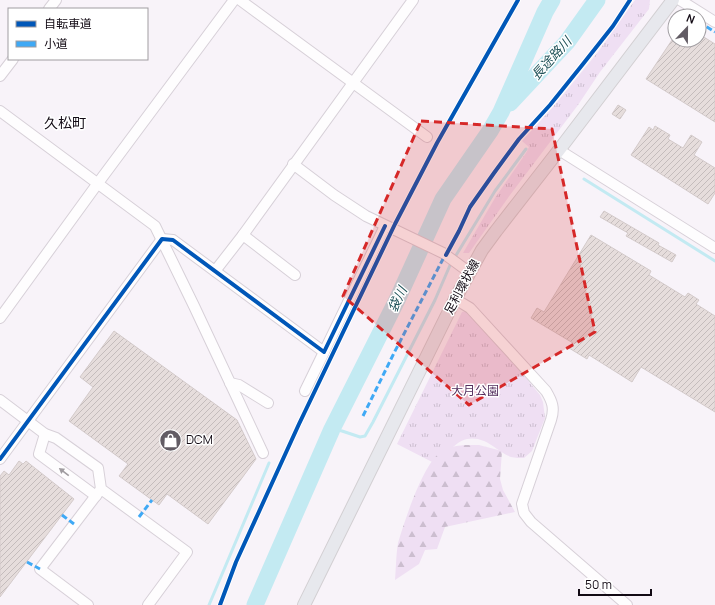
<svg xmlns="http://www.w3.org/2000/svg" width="715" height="605" font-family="Manrope,'Noto Sans JP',sans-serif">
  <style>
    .grass { fill: url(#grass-tufts) }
    .forest { fill: url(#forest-firs) }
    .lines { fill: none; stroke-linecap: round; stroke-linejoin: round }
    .stream { stroke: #c3eaf2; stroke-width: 3 }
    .river { stroke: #c3eaf2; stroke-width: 17 }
    .building { fill: url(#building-hatch); stroke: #d3caca }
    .minor-casing { stroke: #d7d0d8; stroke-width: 12 }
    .major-casing { stroke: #d2cfd2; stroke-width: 14 }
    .minor { stroke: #fefdfe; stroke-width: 10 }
    .major { stroke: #e7e8ed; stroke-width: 12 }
    .quiet { stroke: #3fa9f5; stroke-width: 3; stroke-dasharray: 6 3; stroke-linecap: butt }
    .cycleway-casing { stroke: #fff; stroke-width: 6 }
    .cycleway { stroke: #0057b8; stroke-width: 4 }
    .oneway { fill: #a09ca0 }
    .marked { fill: #d62828; fill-opacity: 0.2; stroke: #d62828; stroke-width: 3; stroke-dasharray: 8 5; stroke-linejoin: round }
    .labels { text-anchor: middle; stroke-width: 3; stroke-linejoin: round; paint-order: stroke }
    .street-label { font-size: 12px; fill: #120a14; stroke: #fff }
    .park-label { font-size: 12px; fill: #532e5e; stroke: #fff }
    .poi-label { font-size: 12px; fill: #120a14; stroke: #fff; text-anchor: start }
    .water-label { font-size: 13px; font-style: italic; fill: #205359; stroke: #fff }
    .quarter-label { font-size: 14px; fill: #120a14; stroke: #fff }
  </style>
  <defs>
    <pattern id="grass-tufts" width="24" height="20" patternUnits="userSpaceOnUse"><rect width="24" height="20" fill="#efdff3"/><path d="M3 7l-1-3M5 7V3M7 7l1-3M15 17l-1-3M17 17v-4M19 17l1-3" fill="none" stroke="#ccbecf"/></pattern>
    <pattern id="forest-firs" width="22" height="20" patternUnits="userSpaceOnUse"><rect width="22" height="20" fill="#efdff3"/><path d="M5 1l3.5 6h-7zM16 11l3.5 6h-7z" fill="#ccbecf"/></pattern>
    <pattern id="building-hatch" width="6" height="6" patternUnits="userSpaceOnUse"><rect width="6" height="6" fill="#e6dddc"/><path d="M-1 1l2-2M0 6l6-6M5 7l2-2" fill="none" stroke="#c4bcbc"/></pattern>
  </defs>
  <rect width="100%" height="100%" fill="#f8f3f9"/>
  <g class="grass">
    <path d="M635,0H650L649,9L600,72L578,105L510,195L469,253H463L495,198L526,153L529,147L522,141L553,107L598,52Z"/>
    <path d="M467,311L512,361L540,395L543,402L545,418L532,451L524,458C520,458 515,458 511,457C501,453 493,445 484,441C462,432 449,449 440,466L397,444L462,312Z"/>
  </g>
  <path class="forest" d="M464,445H479L502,451L500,479L503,490L515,512L445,527L437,549L425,550L419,564L395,580C396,569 396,555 398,543C404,523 423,463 441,452C448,447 456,446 464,445Z"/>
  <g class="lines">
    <g class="stream">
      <path d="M584,179L715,261"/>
      <path d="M455,257L495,191L526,149"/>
      <path d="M332,429L342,431L360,437L365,436L373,422L435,300L451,263"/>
      <path d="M209,605L269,463"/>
    </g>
    <g class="river">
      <path d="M510,103L567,42L597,0"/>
      <path d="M255,605L332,429L397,300L443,199L490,131L501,112L545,12L552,0"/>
    </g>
  </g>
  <g class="building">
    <path d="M699,34L715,44V122L646,79L672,40H699Z"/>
    <path d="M618,105L626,110L620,119L612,114Z"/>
    <path d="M655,126L670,135L668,139L683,148L691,135L702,142L694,155L715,168V193L708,204L631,155L649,127L653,130Z"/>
    <path d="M604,211L659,243L658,245L676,255L672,262L626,236L628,233L600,217Z"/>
    <path d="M591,235L651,271L649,275L685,297L688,293L699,300L696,304L715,316V412L641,367L632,382L589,355L587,359L569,348L573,343L531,318L537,308L544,312Z"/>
    <path d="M114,331L237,420L256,459L208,524L167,494L159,505L119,476L128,464L69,421L93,387L80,377Z"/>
    <path d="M19,461L23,464L26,461L74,499L0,597V476L4,471L9,475Z"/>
  </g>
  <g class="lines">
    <defs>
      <g id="minor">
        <path d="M240,0L427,137"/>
        <path d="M680,0L715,22"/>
        <path d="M49,9L56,0"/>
        <path d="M0,76L13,59"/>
        <path d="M0,111L155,226L194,306L263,453"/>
        <path d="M559,150L715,248"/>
        <path d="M293,164L334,195L366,216L443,253L469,272"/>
        <path d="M243,235L295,275"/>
        <path d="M215,271L243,235L413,0"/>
        <path d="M455,299L470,308L546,391C552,401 555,408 551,420L522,504L524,513L531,522L627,605"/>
        <path d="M0,318L98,183L234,0"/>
        <path d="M230,383L239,385L268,403"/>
        <path d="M305,391L324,352"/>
        <path d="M0,400L45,434L56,438L98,468L101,489L187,552L148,605"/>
        <path d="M45,434L39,454L96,496"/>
        <path d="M0,459L162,239L173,240L324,352L385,226"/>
        <path d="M88,605L40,569L101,489"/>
      </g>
      <path id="major" d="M304,605L455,299L482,250L496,231L559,150L673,0"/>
    </defs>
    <use href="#minor" class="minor-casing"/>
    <use href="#major" class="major-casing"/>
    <use href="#minor" class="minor"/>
    <use href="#major" class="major"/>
    <g class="quiet">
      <path d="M683,13L690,16"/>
      <path d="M699,22L715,32"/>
      <path d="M363,416L394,353L443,259"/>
      <path d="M62,515L74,524"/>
      <path d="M139,517L152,500"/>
      <path d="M27,562L40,569"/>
    </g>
    <defs>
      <g id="cycleway">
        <path d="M446,255L459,231L470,207L494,173L519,139L550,105L583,64L613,26L630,0"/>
        <path d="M0,459L162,239L173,240L324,352L385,226"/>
        <path d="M220,605L236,562L299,424L395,224L437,143L518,0"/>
      </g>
    </defs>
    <use href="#cycleway" class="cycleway-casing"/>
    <use href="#cycleway" class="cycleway"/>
  </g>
  <defs><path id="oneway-solid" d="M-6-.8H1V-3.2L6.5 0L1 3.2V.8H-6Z"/></defs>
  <use class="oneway" href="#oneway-solid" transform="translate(64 472) rotate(-143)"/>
  <path class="marked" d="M421,121L552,129L595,332L469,405L343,296Z"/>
  <defs>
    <symbol id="shop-disc" viewBox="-11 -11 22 22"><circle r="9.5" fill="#625c64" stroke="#fff"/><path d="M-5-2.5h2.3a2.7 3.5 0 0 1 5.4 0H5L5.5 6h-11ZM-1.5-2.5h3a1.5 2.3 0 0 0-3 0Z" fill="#fff"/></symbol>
  </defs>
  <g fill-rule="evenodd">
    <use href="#shop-disc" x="158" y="428" width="25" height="25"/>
  </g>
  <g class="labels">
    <g class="street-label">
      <text transform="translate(462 287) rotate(-62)" y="4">足利環状線</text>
    </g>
    <g class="park-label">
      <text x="475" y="395">大月公園</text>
    </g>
    <g class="poi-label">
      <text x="186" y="444">DCM</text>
    </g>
    <g class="water-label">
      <text transform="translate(551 58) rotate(-48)" y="5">長途路川</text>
      <text transform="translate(397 299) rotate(-64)" y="5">袋川</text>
    </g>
    <g class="quarter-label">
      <text x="65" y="128">久松町</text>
    </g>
  </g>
  <rect x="8" y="8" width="140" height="52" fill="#ffffff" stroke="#a09da1"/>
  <rect x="16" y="21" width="20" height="6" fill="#0057b8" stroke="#a09da1"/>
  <text x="44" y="28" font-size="12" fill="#120a14">自転車道</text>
  <rect x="16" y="41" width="20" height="6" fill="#3fa9f5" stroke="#a09da1"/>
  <text x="44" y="48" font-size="12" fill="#120a14">小道</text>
  <g transform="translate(687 28) rotate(22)"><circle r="19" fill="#ffffff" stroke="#a09da1"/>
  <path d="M0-3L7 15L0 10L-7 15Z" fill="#625c64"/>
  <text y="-6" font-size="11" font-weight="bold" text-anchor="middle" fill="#120a14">N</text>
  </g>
  <path d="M579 589v6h72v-6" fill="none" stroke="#120a14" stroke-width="2"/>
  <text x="585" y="589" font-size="12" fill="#120a14" stroke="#ffffff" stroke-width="3" paint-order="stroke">50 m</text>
</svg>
